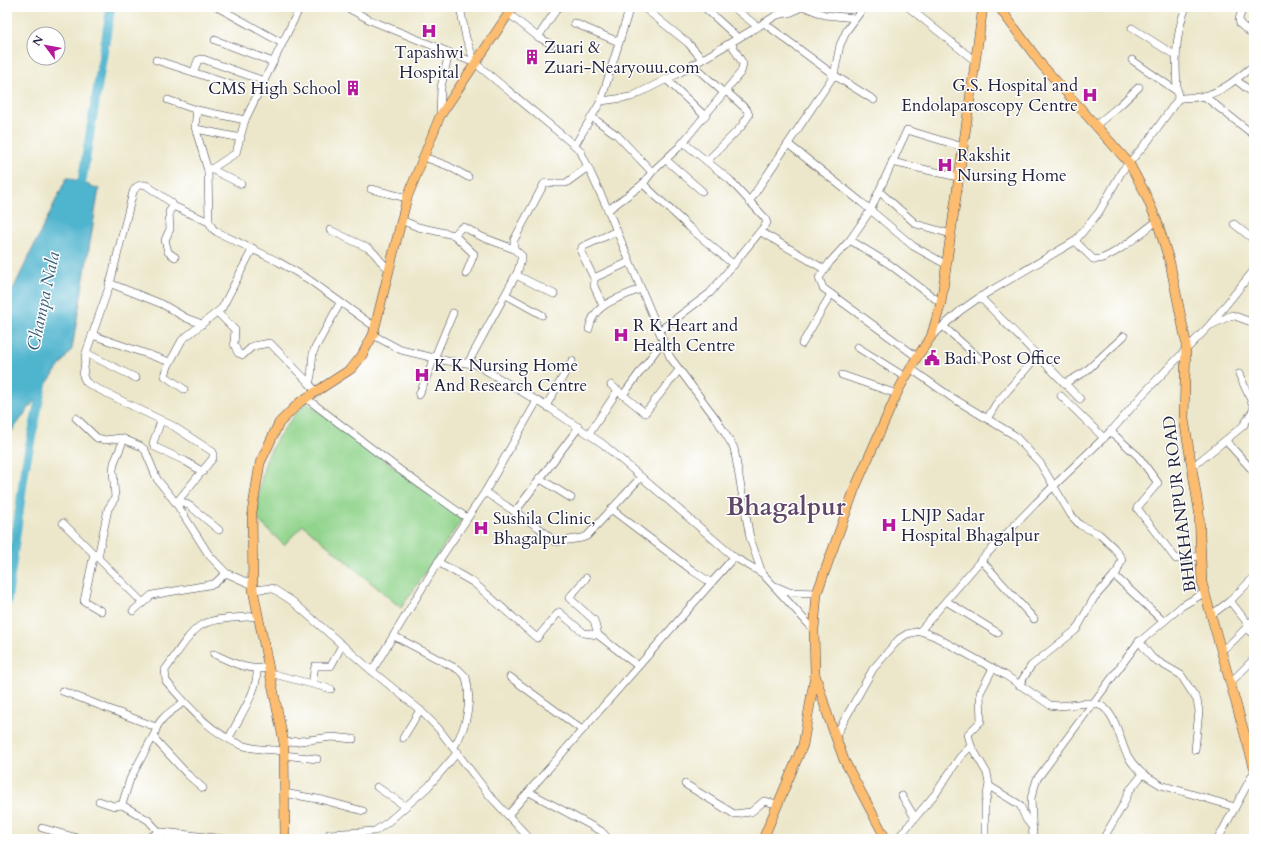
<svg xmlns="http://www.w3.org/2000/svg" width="1261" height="846" font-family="Cardo,serif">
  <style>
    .green { fill: #91d48c; stroke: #5a7b64 }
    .water { fill: #4fb4ce; stroke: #386b84 }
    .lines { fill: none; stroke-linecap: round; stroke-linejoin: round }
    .river { stroke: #4fb4ce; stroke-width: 9 }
    .minor-casing { stroke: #404050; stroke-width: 8 }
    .major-casing { stroke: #404050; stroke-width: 10 }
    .minor { stroke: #fff; stroke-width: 7 }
    .major { stroke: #fcbd6f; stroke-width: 9 }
    .labels { text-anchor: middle; stroke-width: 3; stroke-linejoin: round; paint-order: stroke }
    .poi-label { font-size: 17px; fill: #22223b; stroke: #fff; text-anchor: start }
    .street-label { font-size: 17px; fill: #22223b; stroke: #fff }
    .water-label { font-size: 18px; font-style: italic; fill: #345c76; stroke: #fff }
    .town-label { font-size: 25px; font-weight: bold; fill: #614767; stroke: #fff }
  </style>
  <rect width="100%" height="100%" fill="#fff"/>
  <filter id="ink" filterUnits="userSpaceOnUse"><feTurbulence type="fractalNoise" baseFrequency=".025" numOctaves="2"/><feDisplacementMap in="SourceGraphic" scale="8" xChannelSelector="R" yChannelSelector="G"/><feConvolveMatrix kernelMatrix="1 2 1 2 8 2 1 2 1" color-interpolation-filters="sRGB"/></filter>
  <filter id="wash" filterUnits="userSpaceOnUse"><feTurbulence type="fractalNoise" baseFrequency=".012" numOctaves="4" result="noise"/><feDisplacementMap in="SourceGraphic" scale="16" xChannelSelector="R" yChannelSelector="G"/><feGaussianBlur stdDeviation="0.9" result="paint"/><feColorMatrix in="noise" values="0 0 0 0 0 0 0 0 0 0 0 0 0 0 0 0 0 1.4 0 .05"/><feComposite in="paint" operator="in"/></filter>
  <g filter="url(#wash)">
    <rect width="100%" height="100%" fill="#ece7ca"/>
    <path class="green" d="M307,402L462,519L401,608L303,525L284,545L257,519C259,505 259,490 262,476C268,446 287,423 307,402Z"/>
    <path class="water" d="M67,177L99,189L72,349L7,438V302Z"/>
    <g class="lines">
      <g class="river">
        <path d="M80,193L111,7"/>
        <path d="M7,602L25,468L43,382"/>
      </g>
    </g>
  </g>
  <g filter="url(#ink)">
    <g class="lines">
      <defs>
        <g id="minor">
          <path d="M217,7L282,43"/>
          <path d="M300,7L245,120L236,153L208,171L209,222L213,229L217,232L277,261L308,279L375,327"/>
          <path d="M346,7L370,20L475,63L580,150L608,210L670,357L717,420L734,448L750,538L762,573L814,630"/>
          <path d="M460,7L466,38L475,63"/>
          <path d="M643,7L688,43L702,59"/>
          <path d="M704,7L738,38"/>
          <path d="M733,7L758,27"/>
          <path d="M805,7L825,15L855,18"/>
          <path d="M908,7L975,61"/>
          <path d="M1243,7L1239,19L1240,24L1254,36"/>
          <path d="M508,13L538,37L551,44"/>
          <path d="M574,23L619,42"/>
          <path d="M764,23L777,15L792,12L801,7"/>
          <path d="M1132,28L1176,56"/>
          <path d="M538,37L558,7"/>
          <path d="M215,40L273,62"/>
          <path d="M156,60L241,88"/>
          <path d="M1132,60L1178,92"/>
          <path d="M693,65L724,93"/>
          <path d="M194,71L198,60L203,59L264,81"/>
          <path d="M666,79L705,116"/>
          <path d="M1236,80L1254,94"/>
          <path d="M1204,96L1254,135"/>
          <path d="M1178,99C1175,68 1174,37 1186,7"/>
          <path d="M168,100L197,110L245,120"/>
          <path d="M601,101L631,97L679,73L764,23L834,75L874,100"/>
          <path d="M197,110L195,127L208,171"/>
          <path d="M440,116L441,87L449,53"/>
          <path d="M593,118L617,135L652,172"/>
          <path d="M1095,126L1119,106L1139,87"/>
          <path d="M196,129L241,138"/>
          <path d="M788,144L861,202L913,246L947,265"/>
          <path d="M575,145L601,101L630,7"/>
          <path d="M424,157L448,166L468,177"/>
          <path d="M666,160L702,191"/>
          <path d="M707,161L741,127L749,115L747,110L726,91"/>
          <path d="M892,162L958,177"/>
          <path d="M211,169L241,184"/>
          <path d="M643,184L690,228L734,265"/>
          <path d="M371,189L407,198"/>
          <path d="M880,192L916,224L951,234"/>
          <path d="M749,202L834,75L840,45L847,30L864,7"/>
          <path d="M173,206L209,222"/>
          <path d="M608,210L643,184L652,172L679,147L741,72L743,64L731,43"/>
          <path d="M401,220L418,227L454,235L461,228L464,227L482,237L514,249"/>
          <path d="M1234,224L1254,240"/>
          <path d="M330,230L368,248C378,254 378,262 389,268"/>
          <path d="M761,232L824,269"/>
          <path d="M454,235L474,254L466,274"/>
          <path d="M850,240L889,264L941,303"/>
          <path d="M1075,241L1093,259C1106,264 1145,230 1157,221"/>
          <path d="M175,257L168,252L165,240L170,229L169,212L173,206L172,203L146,185C139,184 136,186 133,192L110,284L86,353L83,376L86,382L92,386L173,426L213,452V458L176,503"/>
          <path d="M516,275L554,294"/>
          <path d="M594,278L581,252L582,247L617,231"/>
          <path d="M109,283L162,304L186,318L202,324"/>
          <path d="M506,295L542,315"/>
          <path d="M980,297L1080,399"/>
          <path d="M603,306L594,286V278L629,262"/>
          <path d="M218,313L235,330L234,344L238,353L243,355L253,346L270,343L309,383L315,391"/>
          <path d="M1211,325L1232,315L1254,323"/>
          <path d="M943,326L979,358"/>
          <path d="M589,329C593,303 620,298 640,289"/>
          <path d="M659,331L710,293L767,223L765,218L730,180L683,142"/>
          <path d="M92,335L170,362"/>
          <path d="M373,335L401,350L447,361L475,364L551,409L603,444L734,557L762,573"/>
          <path d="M931,337L960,311L980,297L1075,241L1099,212L1122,171L1148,141L1178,99C1186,96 1195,99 1203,96C1223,92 1239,77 1254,65"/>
          <path d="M802,344L831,294"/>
          <path d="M857,347L905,377"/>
          <path d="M86,353L136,378"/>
          <path d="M917,357L823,288L819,278L830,262L850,240L870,211L907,130L963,147"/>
          <path d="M468,363L518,271L522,256L514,249V240L544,184L546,183H566L588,167"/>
          <path d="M910,368L951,397L1014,435L1040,463L1071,515L1080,525L1099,534L1114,548L1122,559L1117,572L1094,598L1076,630L1031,666L1019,685"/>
          <path d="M1239,374L1254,407"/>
          <path d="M842,375L897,394"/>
          <path d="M309,383C314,372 310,361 314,350L340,303"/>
          <path d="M1065,383L1085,372L1124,336"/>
          <path d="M611,385L645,413L679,370"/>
          <path d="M184,389L165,376L168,366L182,340L222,308L253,248"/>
          <path d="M419,395L453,313"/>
          <path d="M623,395L663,341"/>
          <path d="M1061,396L1104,438"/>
          <path d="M306,398L400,470L467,518"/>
          <path d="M546,406L572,361"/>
          <path d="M76,418L97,438L105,440L121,438L140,446L145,450L157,479L176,503L209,555L226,573L253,585"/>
          <path d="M987,419L996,404L1038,355"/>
          <path d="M161,421L153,443L155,447L185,461L203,472"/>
          <path d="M1110,431L1138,456L1158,483L1137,508L1176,559L1201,556"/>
          <path d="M589,434L618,390"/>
          <path d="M1226,441L1254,472"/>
          <path d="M1191,468L1243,426L1254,409"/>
          <path d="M539,478L571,498"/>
          <path d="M485,492L538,527L555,542L582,538L587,536L641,477"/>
          <path d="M179,500L190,506L219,530"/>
          <path d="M611,509L693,571L710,582"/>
          <path d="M515,512L579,427"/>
          <path d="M63,523L143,603"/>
          <path d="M94,554L84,601L101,611"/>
          <path d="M98,557L108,509L115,498L113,470L114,463L124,439"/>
          <path d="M981,560L1034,619"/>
          <path d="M438,562L474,583L537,638L559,612L584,633L598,635L638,666"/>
          <path d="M1114,575L1163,621"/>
          <path d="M586,578L569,598L594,620L598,635"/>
          <path d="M775,586L789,592L817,593"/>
          <path d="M253,590L272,588L292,601L372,671L420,710L438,728L490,796L530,839"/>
          <path d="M946,601L998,633"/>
          <path d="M1230,601L1254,577"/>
          <path d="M133,611L152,595L214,584L226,573"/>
          <path d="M1211,615L1230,601L1249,625L1254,618"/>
          <path d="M258,616C243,618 213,617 200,626C186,636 176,656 165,670L166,681C188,706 209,732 241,745C254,750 270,749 284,751"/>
          <path d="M1246,628L1254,634"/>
          <path d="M920,631L981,560L1036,503L1113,429L1145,392L1209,326L1254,270"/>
          <path d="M394,636L459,670L466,677C472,702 467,726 454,747"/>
          <path d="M1139,641L1152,658L1181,675L1197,700L1199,711L1195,750"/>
          <path d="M1221,650L1230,644L1249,625"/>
          <path d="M214,654C233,663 248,671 269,668"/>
          <path d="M372,671L438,562L485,492L537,401"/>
          <path d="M270,673L331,689"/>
          <path d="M510,677L582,730"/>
          <path d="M1231,682L1254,659"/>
          <path d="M312,683L315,666H331L342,645"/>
          <path d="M62,691L156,727"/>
          <path d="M836,735L873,669L899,639L907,634L920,631L934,636L1005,675L1050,705C1066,709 1084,699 1099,705C1115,710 1120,741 1127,755C1131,762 1137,769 1143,774"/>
          <path d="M153,737L188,775L203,788"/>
          <path d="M229,738C238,719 259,690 257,669"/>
          <path d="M403,738L420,710"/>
          <path d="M284,743L332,737L353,739"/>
          <path d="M284,755L317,759"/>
          <path d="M685,784L734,814L751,812L764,801L777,804"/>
          <path d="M989,786L1020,805L1026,819L1033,828"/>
          <path d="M377,787L405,806"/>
          <path d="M529,792L601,831L606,836V839"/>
          <path d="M284,793L323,800L363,811"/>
          <path d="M902,796L915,818"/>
          <path d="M99,801L114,806L122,805L148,820L159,832"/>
          <path d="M122,805L130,779L155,733C158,718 172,711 184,702"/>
          <path d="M508,815L734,557"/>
          <path d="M42,828L81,839"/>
          <path d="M147,839L159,832H163L224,839"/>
          <path d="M326,839L329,834L375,831L388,822L428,787L458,752"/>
          <path d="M897,839L936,793L960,757L971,746"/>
          <path d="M985,839V806L989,784L987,773L971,746L968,734L981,721L980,693L993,668"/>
          <path d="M1033,839L1031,798L1037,779L1137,644L1182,606L1204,593"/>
          <path d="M1103,839L1123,805L1129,791L1143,774L1161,785L1235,807"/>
          <path d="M1218,839L1254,772"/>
        </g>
        <g id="major">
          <path d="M999,7L1041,64L1129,163L1144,191L1157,221L1170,263L1186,342L1184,419L1199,511L1202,583L1254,767"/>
          <path d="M285,839L284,743L253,590L252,512L260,463L279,423L300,402L351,369L361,357L373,335L407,198L440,116L513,7"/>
          <path d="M763,839L803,745L815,675"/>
          <path d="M886,839L844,760L828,716L815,674L814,630L817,593L855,488L899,389L917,357L931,337L941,303L983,7"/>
        </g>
      </defs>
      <use href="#minor" class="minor-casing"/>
      <use href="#major" class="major-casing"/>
      <use href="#minor" class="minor"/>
      <use href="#major" class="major"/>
    </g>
  </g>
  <defs>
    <symbol id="hospital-bare" viewBox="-9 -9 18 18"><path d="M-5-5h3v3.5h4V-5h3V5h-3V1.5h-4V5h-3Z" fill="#b5179e" stroke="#fff" stroke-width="2.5" paint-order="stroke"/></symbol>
    <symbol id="building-bare" viewBox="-9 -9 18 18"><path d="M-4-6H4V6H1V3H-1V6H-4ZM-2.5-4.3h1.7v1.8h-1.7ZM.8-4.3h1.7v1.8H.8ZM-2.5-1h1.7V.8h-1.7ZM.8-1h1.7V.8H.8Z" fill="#b5179e" stroke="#fff" stroke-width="2.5" paint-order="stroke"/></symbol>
    <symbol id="civic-bare" viewBox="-9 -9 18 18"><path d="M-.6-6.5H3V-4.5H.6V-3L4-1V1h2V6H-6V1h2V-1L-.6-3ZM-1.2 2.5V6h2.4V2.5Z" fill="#b5179e" stroke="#fff" stroke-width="2.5" paint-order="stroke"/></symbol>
  </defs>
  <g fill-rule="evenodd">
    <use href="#hospital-bare" x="418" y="20" width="22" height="22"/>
    <use href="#building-bare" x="521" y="46" width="22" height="22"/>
    <use href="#building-bare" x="342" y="77" width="22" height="22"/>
    <use href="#hospital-bare" x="1079" y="84" width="22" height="22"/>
    <use href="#hospital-bare" x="934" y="154" width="22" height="22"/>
    <use href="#hospital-bare" x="610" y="324" width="22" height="22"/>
    <use href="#civic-bare" x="921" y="347" width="22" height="22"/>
    <use href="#hospital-bare" x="411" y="364" width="22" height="22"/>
    <use href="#hospital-bare" x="878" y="514" width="22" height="22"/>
    <use href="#hospital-bare" x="470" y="517" width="22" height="22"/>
  </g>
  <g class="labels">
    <g class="poi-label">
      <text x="544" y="53">Zuari &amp;<tspan x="544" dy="20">Zuari-Nearyouu.com</tspan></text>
      <text x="429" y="58" text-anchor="middle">Tapashwi<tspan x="429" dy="20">Hospital</tspan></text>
      <text x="1078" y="91" text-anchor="end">G.S. Hospital and<tspan x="1078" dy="20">Endolaparoscopy Centre</tspan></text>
      <text x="341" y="94" text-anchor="end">CMS High School</text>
      <text x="957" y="161">Rakshit<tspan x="957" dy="20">Nursing Home</tspan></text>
      <text x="633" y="331">R K Heart and<tspan x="633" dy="20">Health Centre</tspan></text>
      <text x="944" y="364">Badi Post Office</text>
      <text x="434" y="371">K K Nursing Home<tspan x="434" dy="20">And Research Centre</tspan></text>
      <text x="901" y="521">LNJP Sadar<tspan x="901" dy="20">Hospital Bhagalpur</tspan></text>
      <text x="493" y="524">Sushila Clinic,<tspan x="493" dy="20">Bhagalpur</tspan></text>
    </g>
    <g class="street-label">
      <text transform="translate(1179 504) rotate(-97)" y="6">BHIKHANPUR ROAD</text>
    </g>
    <g class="water-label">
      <text transform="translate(43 301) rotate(-78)" y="6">Champa Nala</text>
    </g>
    <g class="town-label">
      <text x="786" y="515">Bhagalpur</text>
    </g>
  </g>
  <rect width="1261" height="846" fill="none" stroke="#fff" stroke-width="24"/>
  <g transform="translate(46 46) rotate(302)"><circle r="19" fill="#ffffff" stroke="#a7a7b1"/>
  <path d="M0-3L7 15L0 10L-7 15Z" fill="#b5179e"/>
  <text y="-6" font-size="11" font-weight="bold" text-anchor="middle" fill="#22223b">N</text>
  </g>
</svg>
